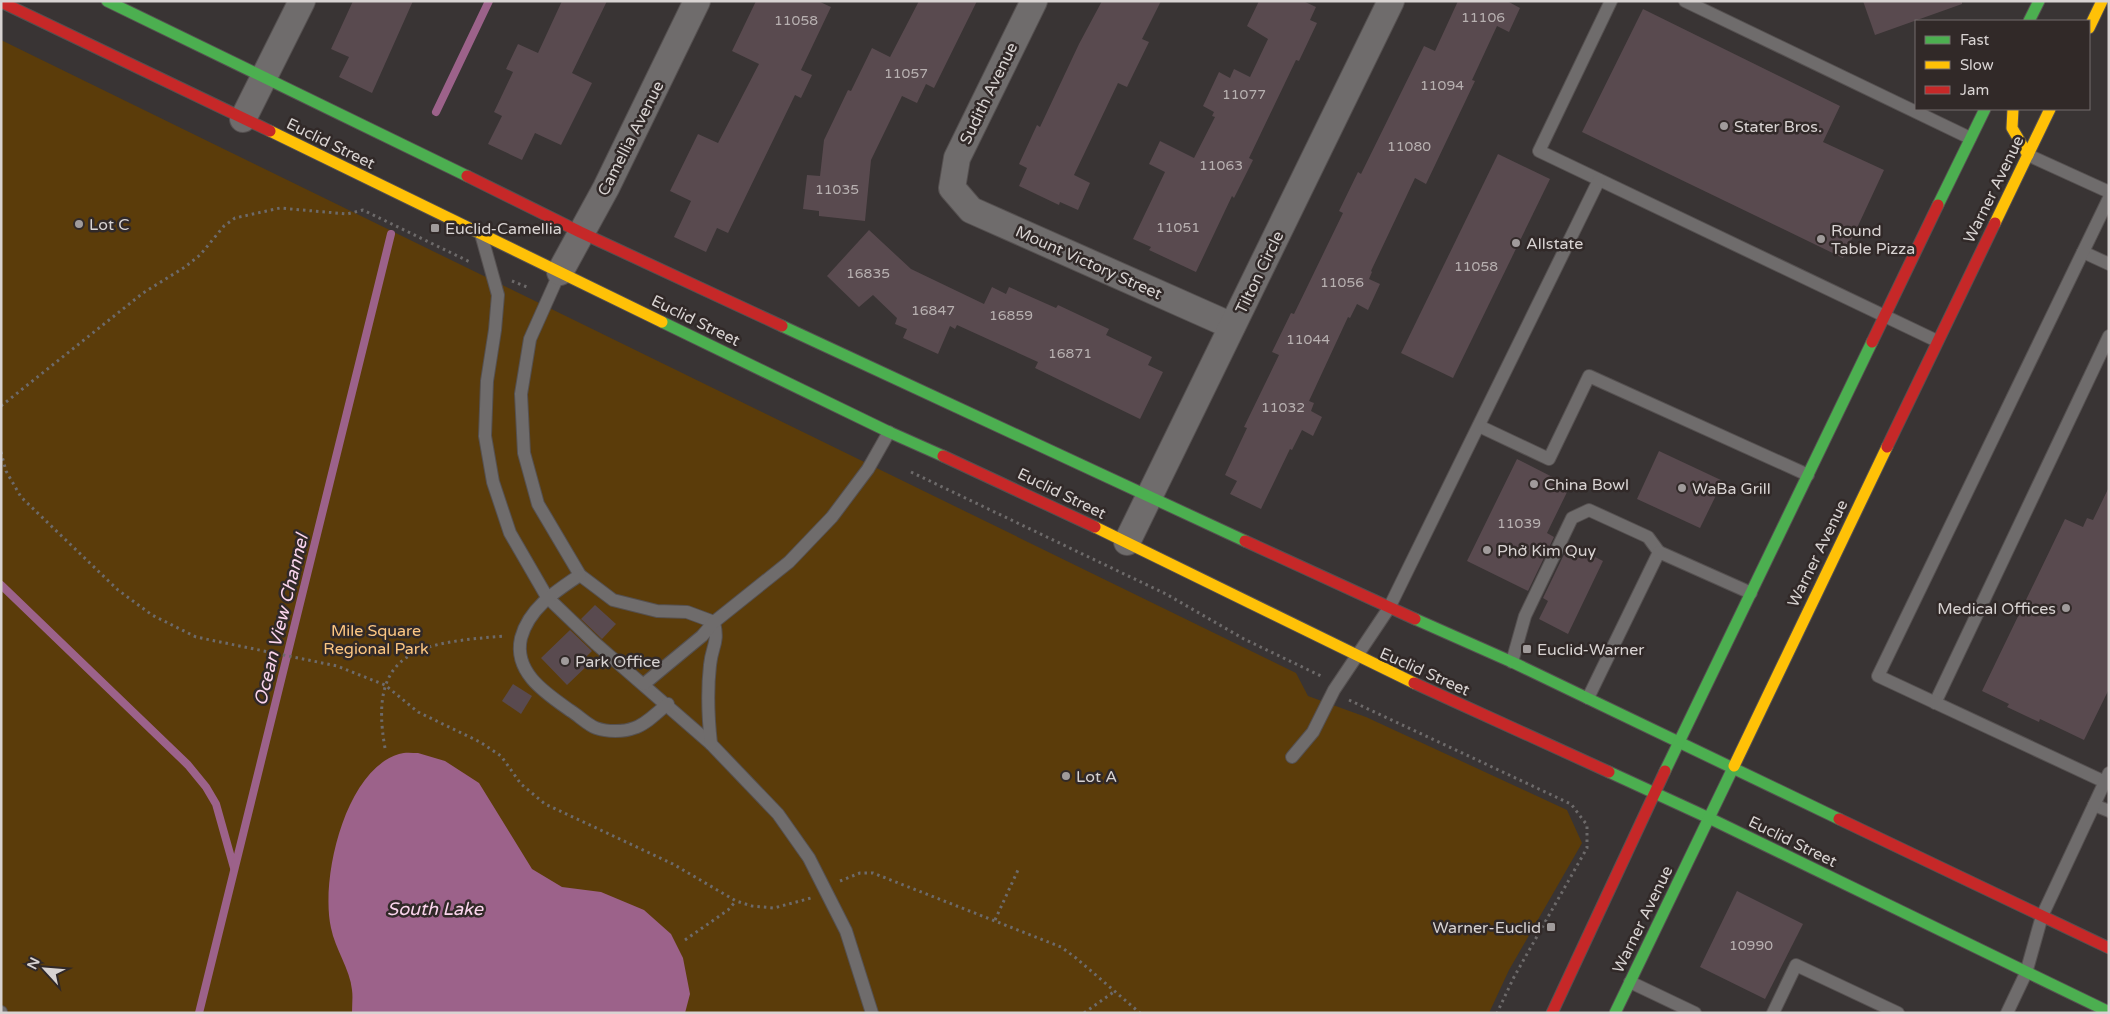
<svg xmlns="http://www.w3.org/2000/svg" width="2110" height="1014" font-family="'Varela Round',sans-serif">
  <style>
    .green { fill: #5b3c0a }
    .water { fill: #9c628a }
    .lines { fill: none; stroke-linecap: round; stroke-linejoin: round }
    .stream { stroke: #9c628a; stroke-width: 8 }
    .building { fill: #594a4f }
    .lane-casing { stroke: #555050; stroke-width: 14 }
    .street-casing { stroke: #555050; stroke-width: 28 }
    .fast-casing { stroke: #555050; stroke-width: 13 }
    .slow-casing { stroke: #555050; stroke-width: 13 }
    .jam-casing { stroke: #555050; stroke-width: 13 }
    .path { stroke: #6d6a6a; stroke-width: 3; stroke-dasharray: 2.5 4; stroke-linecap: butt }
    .lane { stroke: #6f6c6c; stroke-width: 12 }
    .street { stroke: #6f6c6c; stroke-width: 26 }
    .fast { stroke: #4caf50; stroke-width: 11 }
    .slow { stroke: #ffc107; stroke-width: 11 }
    .jam { stroke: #c62828; stroke-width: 11 }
    .poi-dot { fill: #a09b9b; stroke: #312928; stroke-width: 2 }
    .labels { text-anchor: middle; stroke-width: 5; stroke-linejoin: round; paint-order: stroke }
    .number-label { font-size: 14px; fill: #b8b1b1 }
    .street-label { font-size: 16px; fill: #d8d3d2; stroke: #312928 }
    .poi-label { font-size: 16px; fill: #d8d3d2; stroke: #312928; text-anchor: start }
    .park-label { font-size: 16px; fill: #fcc682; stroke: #312928 }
    .water-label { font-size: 18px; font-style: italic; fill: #fbd5ed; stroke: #312928 }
  </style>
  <rect width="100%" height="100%" fill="#393434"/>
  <path class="green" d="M1,40L1296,673L1308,696L1366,717L1567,810L1582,843L1509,970L1489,1013H1Z"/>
  <path class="water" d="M418,753L445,761L479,783L532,869L562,887L601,892L644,910L671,934L683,958L690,994L685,1013H352C352,1005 353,997 352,990C350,969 335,949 331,928C320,879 345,770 399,754C405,752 412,753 418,753Z"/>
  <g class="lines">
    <g class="stream">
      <path d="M436,112L489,1"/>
      <path d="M1,585L188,765L206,787L216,804L234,868"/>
      <path d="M199,1013L391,234"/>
    </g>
  </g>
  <g class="building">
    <path d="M353,1H413L372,93L339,77L349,57L331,49Z"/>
    <path d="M562,1H607L572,73L592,83L561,145L535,133L522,160L488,144L502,116L494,112L513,72L506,69L518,44L538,53Z"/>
    <path d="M756,1H818L831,7L801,70L812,75L801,98L795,95L728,233L717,228L706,252L674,237L691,201L670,191L698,134L718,143L759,64L732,51Z"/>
    <path d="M919,1H977L934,88L926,84L917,103L902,96L871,160L865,221L819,216V211L803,209L807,175L820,176L824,140L848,90L851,91L872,48L890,57Z"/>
    <path d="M1102,1H1161L1142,39L1149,42L1127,87L1118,83L1074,175L1090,183L1078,210L1060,202L1059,205L1019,186L1027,168L1019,164L1037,125L1040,127L1079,44Z"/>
    <path d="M1259,1H1303L1316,7L1310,20L1317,23L1299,61L1296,60L1249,158L1253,160L1234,198L1232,196L1196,272L1149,250L1151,247L1133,239L1165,172L1149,164L1160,141L1194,158L1215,117L1212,116L1214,112L1203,106L1219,72L1230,78L1234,69L1250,77L1268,39L1247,26Z"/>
    <path d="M1458,1H1507L1520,8L1509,32L1497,26L1472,80L1475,81L1426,184L1415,178L1371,271L1372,272L1369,279L1380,284L1368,310L1357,304L1350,318L1348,317L1309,401L1314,403L1311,411L1322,417L1313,436L1302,430L1292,450L1290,449L1261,509L1230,494L1237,481L1225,475L1247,428L1244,427L1279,355L1272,352L1291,313L1294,314L1343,213L1339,211L1358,172L1361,174L1424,46L1435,51Z"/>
    <path d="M1863,1H1962V4L1875,35Z"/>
    <path d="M1643,9L1840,106L1823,142L1884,170L1843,258L1582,132Z"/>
    <path d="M1498,154L1550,179L1453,378L1401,353Z"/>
    <path d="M869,230L911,269L984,304L992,287L1006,294L1009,287L1056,308L1058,305L1109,329L1106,335L1152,357L1148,365L1163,372L1140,419L1035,368L1038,362L957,325L955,329L950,326L938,354L903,338L907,329L895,324L897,318L873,295L859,307L827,276Z"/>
    <path d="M1659,451L1723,481L1700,528L1637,499Z"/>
    <path d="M1517,459L1570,486L1547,533L1554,537L1528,591L1467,561Z"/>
    <path d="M2109,487V689L2084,740L2040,719L2039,722L2007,707L2009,704L1982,691L2065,519L2083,527L2087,518L2093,520Z"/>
    <path d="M1569,544L1603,561L1568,634L1539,619L1548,601L1543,598Z"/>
    <path d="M595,605L616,624L602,639L581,619Z"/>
    <path d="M570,630L592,651L584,659L589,664L567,685L541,658Z"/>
    <path d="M513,684L532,696L521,714L502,701Z"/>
    <path d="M1737,891L1803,924L1765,999L1700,967Z"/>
  </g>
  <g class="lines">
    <defs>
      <g id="lane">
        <path d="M1611,1L1539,151L1937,341"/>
        <path d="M1685,1L1970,138"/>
        <path d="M2028,155L2109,192"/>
        <path d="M481,234L498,295L495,330L487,381L485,436L493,482L510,533L547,597L595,643L711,744L778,814L809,858L846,931L872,1013"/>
        <path d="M2083,252L2109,264"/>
        <path d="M560,272L530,339L521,394L524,453L538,504L580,575L613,600L657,611L687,612L714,622C719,644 712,645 710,665C707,691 708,717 711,744"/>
        <path d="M1479,426L1549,459L1589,376L1808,475"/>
        <path d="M580,575C556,591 529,608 521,638C513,673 547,694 571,711C579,716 588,725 596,728C607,732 624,732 634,728C646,725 658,711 668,704"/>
        <path d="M1512,662L1525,616L1572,518L1589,510L1648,537L1659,552"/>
        <path d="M644,684L702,636L714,622L789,562L832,517L868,469L889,432"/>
        <path d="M1588,698L1659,552L1751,593"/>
        <path d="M1935,703L2109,336"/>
        <path d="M1292,757L1313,732L1334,690L1389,608L1599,180"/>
        <path d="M2105,782L1878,676L2109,198"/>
        <path d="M2094,805L2109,811"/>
        <path d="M1630,982L1695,1013"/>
        <path d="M1,1012V1013"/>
        <path d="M1773,1013L1796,965L1898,1013"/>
        <path d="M2007,1013L2026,973L2042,916L2109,773"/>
      </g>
      <g id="street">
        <path d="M1034,1L957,158L952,188L971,210L1232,326"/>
        <path d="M243,119L302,1"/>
        <path d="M560,272L606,188L697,1"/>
        <path d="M1127,542L1391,1"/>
      </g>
      <g id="fast">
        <path d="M107,1L467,176"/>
        <path d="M2029,21L2039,1"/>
        <path d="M1938,205L1985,109"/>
        <path d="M662,322L889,432L943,456"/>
        <path d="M782,326L1245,541"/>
        <path d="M1415,619L1512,662L1839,819"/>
        <path d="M1665,771L1872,342"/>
        <path d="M1609,772L1709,818L2109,1012"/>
        <path d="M1615,1013L1734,766"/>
      </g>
      <g id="slow">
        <path d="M2089,28L2102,1"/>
        <path d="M2013,109L2012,128L2028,155"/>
        <path d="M270,131L662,322"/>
        <path d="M1995,223L2050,109"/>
        <path d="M1095,527L1414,683"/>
        <path d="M1734,766L1887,447"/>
      </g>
      <g id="jam">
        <path d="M1,2L270,131"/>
        <path d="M467,176L580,232L782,326"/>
        <path d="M1872,342L1938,205"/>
        <path d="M1887,447L1995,223"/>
        <path d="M943,456L1095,527"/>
        <path d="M1245,541L1415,619"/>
        <path d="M1414,683L1609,772"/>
        <path d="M1839,819L2109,948"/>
        <path d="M1552,1013L1665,771"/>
      </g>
    </defs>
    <use href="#lane" class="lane-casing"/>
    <use href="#street" class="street-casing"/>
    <use href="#fast" class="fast-casing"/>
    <use href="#slow" class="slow-casing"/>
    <use href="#jam" class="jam-casing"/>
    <g class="path">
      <path d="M512,281L527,287"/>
      <path d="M1,406L143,293L185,267L200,255L224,226L235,218L280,208L347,214L363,210L470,262"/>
      <path d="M1,452L6,471L21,497L118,590L152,615L196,637L337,666L385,685L418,712L480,742L501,756L521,784L545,804L673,864L736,901L752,906L774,908L811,898"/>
      <path d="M911,472L1166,594L1244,639L1321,676"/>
      <path d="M1349,700L1571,804L1587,825V848L1514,977L1497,1013"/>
      <path d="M385,748C367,648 422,643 504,636"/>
      <path d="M840,881L860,873H873L1061,947L1076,958L1140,1013"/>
      <path d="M995,920L1018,870"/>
      <path d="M685,940L728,910L736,901"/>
      <path d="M1084,1013L1115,991"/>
    </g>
    <use href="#lane" class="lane"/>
    <use href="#street" class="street"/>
    <use href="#fast" class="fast"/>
    <use href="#slow" class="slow"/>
    <use href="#jam" class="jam"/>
  </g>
  <g class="poi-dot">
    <circle cx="1724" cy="126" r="5"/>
    <circle cx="79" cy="224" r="5"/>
    <rect x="430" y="223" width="10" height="10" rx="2.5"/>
    <circle cx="1821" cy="239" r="5"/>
    <circle cx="1516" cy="243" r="5"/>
    <circle cx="1534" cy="484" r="5"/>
    <circle cx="1682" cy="488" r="5"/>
    <circle cx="1487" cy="550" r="5"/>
    <circle cx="2066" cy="608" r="5"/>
    <rect x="1522" y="644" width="10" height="10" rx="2.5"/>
    <circle cx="565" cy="661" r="5"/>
    <circle cx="1066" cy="776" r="5"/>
    <rect x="1546" y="922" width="10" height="10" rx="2.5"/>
  </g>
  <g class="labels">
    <g class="number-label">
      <text x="1483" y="22">11106</text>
      <text x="796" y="25">11058</text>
      <text x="906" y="78">11057</text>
      <text x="1442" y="90">11094</text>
      <text x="1244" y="99">11077</text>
      <text x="1409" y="151">11080</text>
      <text x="1221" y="170">11063</text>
      <text x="837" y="194">11035</text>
      <text x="1178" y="232">11051</text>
      <text x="1476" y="271">11058</text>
      <text x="868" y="278">16835</text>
      <text x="1342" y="287">11056</text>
      <text x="933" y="315">16847</text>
      <text x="1011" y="320">16859</text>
      <text x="1308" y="344">11044</text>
      <text x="1070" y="358">16871</text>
      <text x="1283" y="412">11032</text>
      <text x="1519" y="528">11039</text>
      <text x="1751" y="950">10990</text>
    </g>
    <g class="street-label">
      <text transform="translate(988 93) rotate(-64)" y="6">Sudith Avenue</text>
      <text transform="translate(630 138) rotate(-63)" y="6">Camellia Avenue</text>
      <text transform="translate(331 143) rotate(26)" y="6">Euclid Street</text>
      <text transform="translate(1993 189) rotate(-64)" y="6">Warner Avenue</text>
      <text transform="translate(1089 262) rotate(24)" y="6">Mount Victory Street</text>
      <text transform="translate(1259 272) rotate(-64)" y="6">Tilton Circle</text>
      <text transform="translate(696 320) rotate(26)" y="6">Euclid Street</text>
      <text transform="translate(1062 493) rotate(26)" y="6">Euclid Street</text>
      <text transform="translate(1817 553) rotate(-64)" y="6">Warner Avenue</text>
      <text transform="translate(1425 671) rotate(24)" y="6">Euclid Street</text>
      <text transform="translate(1793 841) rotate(26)" y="6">Euclid Street</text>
      <text transform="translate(1642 919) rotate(-64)" y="6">Warner Avenue</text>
    </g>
    <g class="poi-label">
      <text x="1734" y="132">Stater Bros.</text>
      <text x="89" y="230">Lot C</text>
      <text x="445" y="234">Euclid-Camellia</text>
      <text x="1831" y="236">Round<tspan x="1831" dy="18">Table Pizza</tspan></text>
      <text x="1526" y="249">Allstate</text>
      <text x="1544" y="490">China Bowl</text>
      <text x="1692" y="494">WaBa Grill</text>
      <text x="1497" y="556">Phở Kim Quy</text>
      <text x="2056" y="614" text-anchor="end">Medical Offices</text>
      <text x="1537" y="655">Euclid-Warner</text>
      <text x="575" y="667">Park Office</text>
      <text x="1076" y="782">Lot A</text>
      <text x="1541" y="933" text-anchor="end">Warner-Euclid</text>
    </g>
    <g class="park-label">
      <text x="376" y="636">Mile Square<tspan x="376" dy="18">Regional Park</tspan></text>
    </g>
    <g class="water-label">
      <text transform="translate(281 620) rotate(-76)" y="6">Ocean View Channel</text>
      <text x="435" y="915">South Lake</text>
    </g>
  </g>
  <rect width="2110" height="1014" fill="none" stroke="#d8d3d2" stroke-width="5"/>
  <rect x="1915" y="20" width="175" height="90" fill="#312928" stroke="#746d6c"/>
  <rect x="1925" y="36" width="25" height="8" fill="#4caf50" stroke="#746d6c"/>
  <text x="1960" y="45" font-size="15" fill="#d8d3d2">Fast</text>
  <rect x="1925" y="61" width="25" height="8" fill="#ffc107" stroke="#746d6c"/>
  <text x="1960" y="70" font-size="15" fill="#d8d3d2">Slow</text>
  <rect x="1925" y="86" width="25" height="8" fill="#c62828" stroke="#746d6c"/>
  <text x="1960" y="95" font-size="15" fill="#d8d3d2">Jam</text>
  <g transform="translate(45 969) rotate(296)" stroke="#312928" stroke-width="4" paint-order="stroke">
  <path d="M0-4L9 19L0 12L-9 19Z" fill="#d8d3d2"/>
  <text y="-8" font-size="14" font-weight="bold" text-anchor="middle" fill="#d8d3d2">N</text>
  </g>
</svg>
